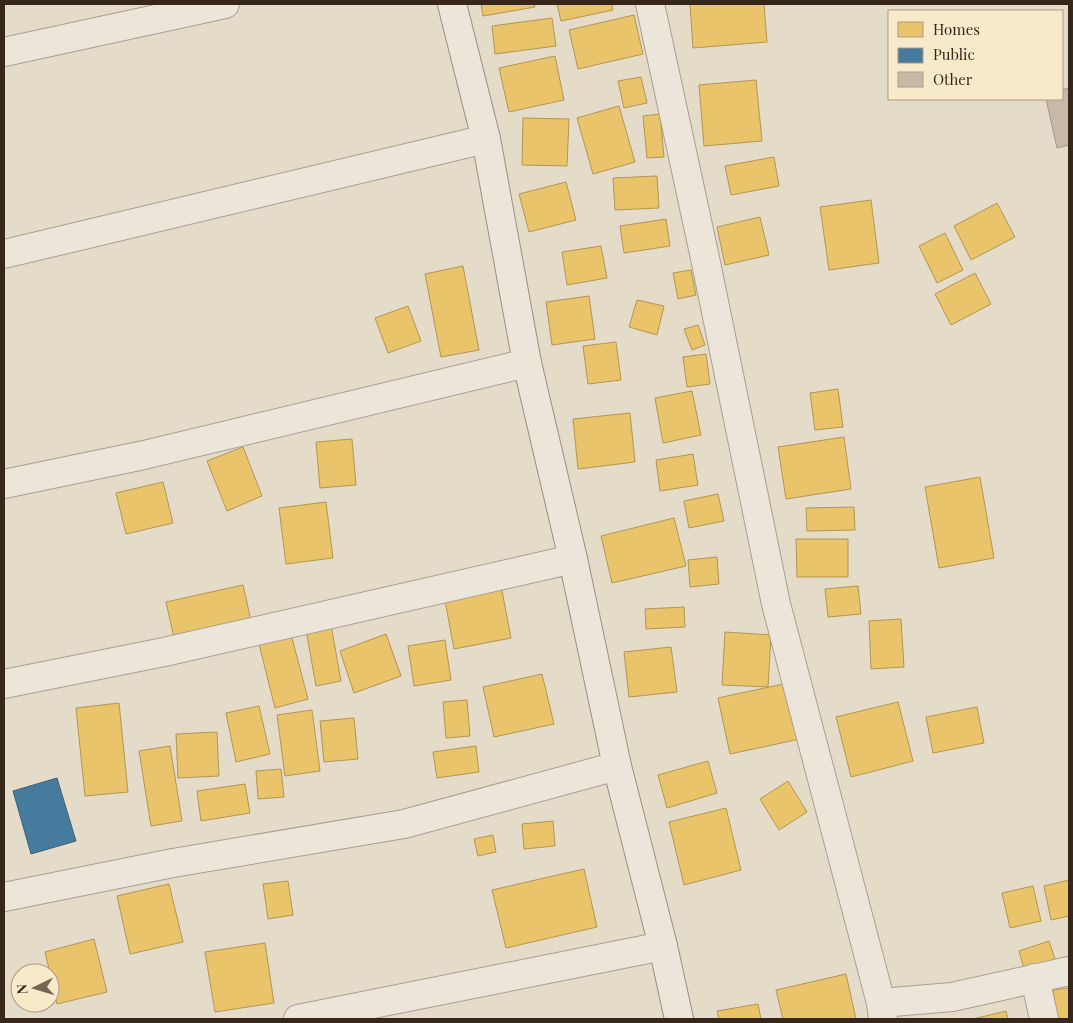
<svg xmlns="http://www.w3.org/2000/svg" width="1073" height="1023" font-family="'Playfair Display',serif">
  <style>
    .homes { fill: #e9c46a; stroke: #b49552 }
    .public { fill: #457b9d; stroke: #416276 }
    .building { fill: #c8b8a8; stroke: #a49688 }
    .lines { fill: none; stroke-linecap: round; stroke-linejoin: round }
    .street-casing { stroke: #a99f92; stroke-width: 30 }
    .secondary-casing { stroke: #988f82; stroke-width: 30 }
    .street { stroke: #ece5da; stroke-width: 28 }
    .secondary { stroke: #ece5da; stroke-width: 28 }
  </style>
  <rect width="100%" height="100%" fill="#e4dbc8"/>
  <g class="homes">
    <path d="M481,4H534L535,7L483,16Z"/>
    <path d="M557,4H612L613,10L561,21Z"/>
    <path d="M690,4H764L767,42L693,48Z"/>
    <path d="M634,15L643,54L578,69L569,30Z"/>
    <path d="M552,18L556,46L495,54L492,26Z"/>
    <path d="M555,56L564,100L509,112L499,68Z"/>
    <path d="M641,77L647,103L624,108L618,81Z"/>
    <path d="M756,80L762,141L704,146L699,85Z"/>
    <path d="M619,106L635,162L593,174L577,118Z"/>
    <path d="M660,114L664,157L647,158L643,116Z"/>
    <path d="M523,118L569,119L567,166L522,165Z"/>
    <path d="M774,157L779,186L731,195L725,166Z"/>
    <path d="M657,176L659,208L615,210L613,178Z"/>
    <path d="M566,182L576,220L529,232L519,194Z"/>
    <path d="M871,200L879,263L829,270L820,207Z"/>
    <path d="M997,203L1015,237L971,260L954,226Z"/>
    <path d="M760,217L769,255L725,265L717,227Z"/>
    <path d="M666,219L670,246L624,253L620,226Z"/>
    <path d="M945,233L963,270L937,283L919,246Z"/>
    <path d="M601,246L607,278L567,285L562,252Z"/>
    <path d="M463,266L479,350L441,357L425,274Z"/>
    <path d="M691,270L696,295L678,299L673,273Z"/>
    <path d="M975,273L991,304L951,325L935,294Z"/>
    <path d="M589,296L595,339L552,345L546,302Z"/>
    <path d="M637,300L664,306L657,335L629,327Z"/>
    <path d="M408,306L421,341L388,353L375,318Z"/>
    <path d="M698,325L705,345L692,350L684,329Z"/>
    <path d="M616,342L621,380L588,384L583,346Z"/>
    <path d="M706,354L710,384L687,387L683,357Z"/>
    <path d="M838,389L843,427L815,430L810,393Z"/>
    <path d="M692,391L701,435L663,443L655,398Z"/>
    <path d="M630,413L635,462L578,469L573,419Z"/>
    <path d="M844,437L851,489L786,499L778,447Z"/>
    <path d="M352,439L356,485L320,488L316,442Z"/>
    <path d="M243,447L262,496L227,511L207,461Z"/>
    <path d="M693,454L698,485L660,491L656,460Z"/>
    <path d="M980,477L994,558L939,568L925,487Z"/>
    <path d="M163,482L173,523L126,534L116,493Z"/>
    <path d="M718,494L724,521L689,528L684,501Z"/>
    <path d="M326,502L333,558L286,564L279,508Z"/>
    <path d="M854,507L855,530L807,531L806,508Z"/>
    <path d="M674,518L686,566L612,583L601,536Z"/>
    <path d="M796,539H848V577H797Z"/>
    <path d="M717,557L719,584L690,587L688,560Z"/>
    <path d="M500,580L511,638L454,649L443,590Z"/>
    <path d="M243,585L251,621L174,638L166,602Z"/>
    <path d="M858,586L861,614L828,617L825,589Z"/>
    <path d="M684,607L685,627L646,629L645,609Z"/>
    <path d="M287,619L308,699L275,708L255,628Z"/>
    <path d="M901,619L904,667L871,669L869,621Z"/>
    <path d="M331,625L341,681L316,686L306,630Z"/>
    <path d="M725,632L771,635L768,687L722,685Z"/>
    <path d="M386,634L401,676L354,693L340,651Z"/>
    <path d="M445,640L451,680L414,686L408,646Z"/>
    <path d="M671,647L677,692L629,697L624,652Z"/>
    <path d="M542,674L554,724L494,737L483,687Z"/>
    <path d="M788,683L800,739L730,754L718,698Z"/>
    <path d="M467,700L470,736L446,738L443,702Z"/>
    <path d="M898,702L913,761L851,777L836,717Z"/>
    <path d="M119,703L128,792L85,796L76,708Z"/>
    <path d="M259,706L270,754L236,762L226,713Z"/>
    <path d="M977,707L984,743L933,753L926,717Z"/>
    <path d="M312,710L320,771L285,776L277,715Z"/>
    <path d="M354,718L358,759L324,762L320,721Z"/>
    <path d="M217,732L219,776L178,778L176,734Z"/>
    <path d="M170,746L182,821L151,826L139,751Z"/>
    <path d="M476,746L479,772L437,778L433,752Z"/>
    <path d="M708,761L717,793L667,808L658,775Z"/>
    <path d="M281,769L284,797L258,799L256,771Z"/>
    <path d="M788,781L807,812L779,830L760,799Z"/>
    <path d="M245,784L250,813L201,821L197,791Z"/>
    <path d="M726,808L741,870L684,885L669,822Z"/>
    <path d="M553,821L555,846L524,849L522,824Z"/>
    <path d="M493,835L496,852L478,856L474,839Z"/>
    <path d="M584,869L597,927L506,948L492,890Z"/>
    <path d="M1069,880V916L1051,920L1044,886Z"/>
    <path d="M288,881L293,915L268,919L263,884Z"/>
    <path d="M169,884L183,942L130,954L117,896Z"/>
    <path d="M1033,886L1041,921L1010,928L1002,893Z"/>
    <path d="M94,939L107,992L57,1004L45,952Z"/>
    <path d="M1049,941L1057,965L1026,976L1019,951Z"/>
    <path d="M265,943L274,1003L215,1012L205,952Z"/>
    <path d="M846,974L856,1019H783L776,990Z"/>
    <path d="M1069,988V1019H1057L1053,990Z"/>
    <path d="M758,1004L761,1019H719L717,1011Z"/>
    <path d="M1006,1011L1008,1019H973Z"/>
  </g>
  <path class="public" d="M57,778L76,841L31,854L13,791Z"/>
  <path class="building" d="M1069,88V145L1057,148L1046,99H1062V90Z"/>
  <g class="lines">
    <defs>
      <g id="street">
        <path d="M650,4L705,258L776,604L881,1003L883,1019"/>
        <path d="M4,52L225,4"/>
        <path d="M4,254L486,139"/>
        <path d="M4,484L144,455L527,363"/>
        <path d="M4,684L164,652L573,559"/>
        <path d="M4,897L173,863L404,824L617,766"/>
        <path d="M1035,978L1044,1019"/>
        <path d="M881,1003L952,997L1069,971"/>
        <path d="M298,1019L663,946"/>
      </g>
      <path id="secondary" d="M452,4L486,139L527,363L573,559L617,766L663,946L679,1019"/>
    </defs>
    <use href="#street" class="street-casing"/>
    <use href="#secondary" class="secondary-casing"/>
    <use href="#street" class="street"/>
    <use href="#secondary" class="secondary"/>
  </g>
  <rect width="1073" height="1023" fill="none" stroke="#37271a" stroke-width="10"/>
  <rect x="888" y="10" width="175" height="90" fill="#f8e9cb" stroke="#ab9b84"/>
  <rect x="898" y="22" width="25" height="15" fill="#e9c46a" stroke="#ab9b84"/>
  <text x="933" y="35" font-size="15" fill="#37271a">Homes</text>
  <rect x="898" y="48" width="25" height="15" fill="#457b9d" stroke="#ab9b84"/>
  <text x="933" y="60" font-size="15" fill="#37271a">Public</text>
  <rect x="898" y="72" width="25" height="15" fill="#c8b8a8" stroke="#ab9b84"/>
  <text x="933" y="85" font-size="15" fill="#37271a">Other</text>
  <g transform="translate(35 988) rotate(265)"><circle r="24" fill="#f8e9cb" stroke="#ab9b84"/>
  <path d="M0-4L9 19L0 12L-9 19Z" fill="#746657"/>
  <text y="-8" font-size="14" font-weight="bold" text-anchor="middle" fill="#37271a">N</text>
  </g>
</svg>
